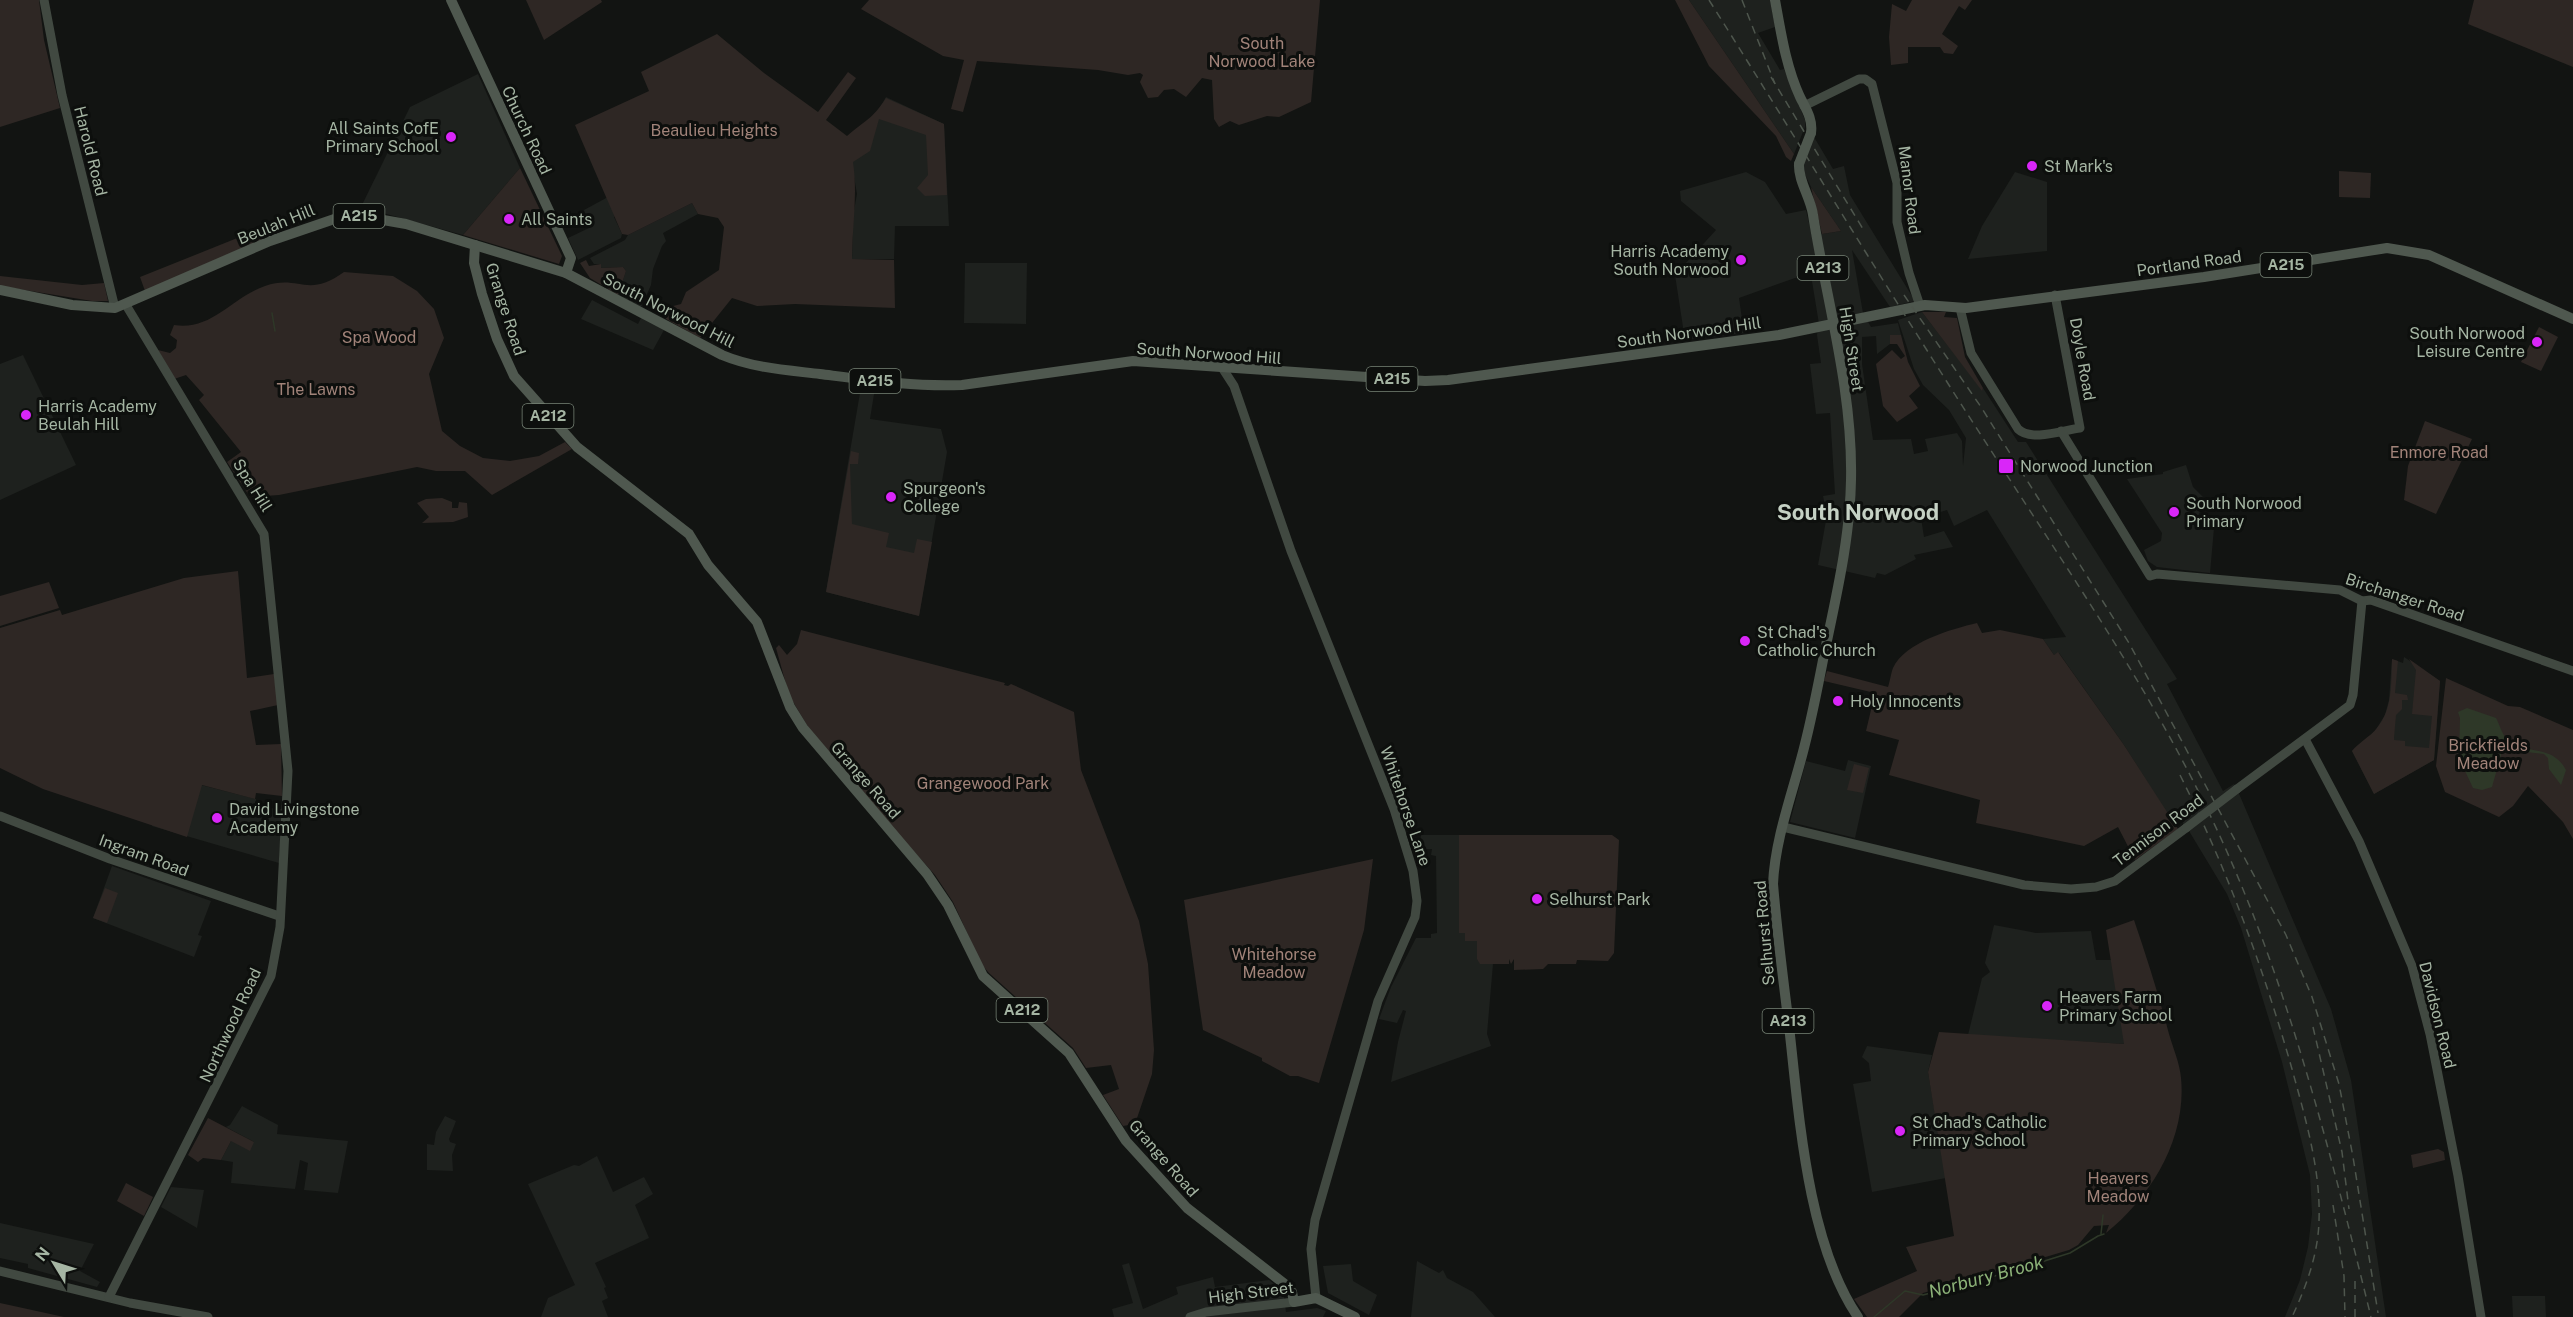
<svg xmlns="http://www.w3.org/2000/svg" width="2573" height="1317" font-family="'Public Sans',sans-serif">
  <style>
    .built { fill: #1e211e }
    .green { fill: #2e2724 }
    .water { fill: #2e3828 }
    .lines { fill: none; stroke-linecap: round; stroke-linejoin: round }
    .stream { stroke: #2e3828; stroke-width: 1.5 }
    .secondary { stroke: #414941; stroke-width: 9 }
    .primary { stroke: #4f584f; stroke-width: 10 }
    .rail { stroke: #4e564d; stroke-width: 1.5; stroke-dasharray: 8 6; stroke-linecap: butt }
    .secondary-bridge { stroke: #414941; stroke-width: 9 }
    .primary-bridge { stroke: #4f584f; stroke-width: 10 }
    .poi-dot { fill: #d926f8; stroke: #0d0f0d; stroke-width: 2 }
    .labels { text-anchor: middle; stroke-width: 6; stroke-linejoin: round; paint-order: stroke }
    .shield { fill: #0d0f0d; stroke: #778376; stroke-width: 1.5 }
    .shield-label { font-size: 15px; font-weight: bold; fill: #a5b5a3 }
    .park-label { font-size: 16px; fill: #a18379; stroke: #0d0f0d }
    .poi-label { font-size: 16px; fill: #a5b5a3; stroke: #0d0f0d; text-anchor: start }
    .street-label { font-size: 16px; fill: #a5b5a3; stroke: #0d0f0d }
    .water-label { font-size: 18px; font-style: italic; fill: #8cb278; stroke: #0d0f0d }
    .district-label { font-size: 22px; font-weight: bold; fill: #c5d1c4; stroke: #0d0f0d }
  </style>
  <rect width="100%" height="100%" fill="#121412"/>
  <g class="built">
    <path d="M1689,0H1770L1775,27L1758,33L1780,70L1784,69L1805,120V127L1794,154Z"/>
    <path d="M478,74L520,168L463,235L361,207L410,107Z"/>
    <path d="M886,97L944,124L949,226H895L894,259H852L853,216L857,194L847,136L863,137Z"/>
    <path d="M1814,137L1833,169L1844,166L1850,195L1915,301L1890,307L1852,250L1863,313L1871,327L1898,323L1901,335L1890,336V344L1877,354L1876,336L1862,337V364L1873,440L1911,439L1914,454L1928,451L1925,439L1957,433L1962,441L1963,466L1966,438L1949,410L1923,385L1914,369L1898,320L1922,312L1982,390L1983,388L2018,442H2026L2177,679L2167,684L2223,791L2234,784L2237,789L2331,1009L2351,1080L2386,1317H2285L2300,1280L2308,1247L2312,1214L2310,1175L2282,1062L2241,928L2227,894L2189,831L2182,822L2175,826L2124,745L2059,653L2054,655L2043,639L2066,637L1987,510L1954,526L1947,510L1921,518L1924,537L1944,531L1953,547L1914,555L1916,559L1885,575L1877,573L1875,578L1818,565L1827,515L1823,496L1835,494L1830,413L1816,414L1810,364L1821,363L1817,335L1819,324L1811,275L1795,278L1739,298L1744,333L1685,340L1675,275L1716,230L1681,201L1680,191L1746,172L1765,182L1786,214L1806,210L1813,240L1822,234L1841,231L1811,187L1802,168Z"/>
    <path d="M2015,172L2047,182V251L1968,259L1982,226Z"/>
    <path d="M608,197L616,215L614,217L622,234L621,238L578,260L568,238L589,228L584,210Z"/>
    <path d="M692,203L698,214L663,233L666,241L662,246L653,269L651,285L641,307L618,295L626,271L623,267L601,268V264H594L590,258L625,240L628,235Z"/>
    <path d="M965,263H1027L1026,324L964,323Z"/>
    <path d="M592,300L638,324L641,318L664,330L653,350L581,319Z"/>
    <path d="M23,355L76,465L0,500V364Z"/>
    <path d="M861,387L875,388L870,419L941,429L947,452L919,616L826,592Z"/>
    <path d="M2186,465L2193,487L2205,499L2194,526L2214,528L2210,573L2157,567L2148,561L2144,550L2161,541L2162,533L2127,479L2163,474V472Z"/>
    <path d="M2404,657L2440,681L2434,760L2374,794L2352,751L2375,731L2385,715L2389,700L2392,659L2403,663Z"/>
    <path d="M1848,760L1871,766L1855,838L1790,822L1806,761L1845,771Z"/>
    <path d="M162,775L256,799V807L282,809L279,863L152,826Z"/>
    <path d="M1421,835H1459V932L1466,933L1477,941V958L1481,964H1493L1487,1034L1491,1046L1391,1082L1398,1042L1406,1011L1403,1010L1397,1023L1379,1019L1391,987L1416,938H1431V934L1437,933L1436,856L1431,855L1432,849H1419Z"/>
    <path d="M112,866L211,901L198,935L202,936L194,957L93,918Z"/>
    <path d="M1994,925L2036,933L2091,931L2096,960H2112L2125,1044L1968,1035L1982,978L1990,972L1985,963Z"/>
    <path d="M1867,1046L1932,1055L1928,1072L1946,1178L1872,1192L1853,1084L1871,1081L1869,1063L1862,1057Z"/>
    <path d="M242,1106L278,1125L277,1134L348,1141L338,1193L304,1190L308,1163L300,1160L295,1189L231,1183L233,1162L221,1160L231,1141L254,1142L226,1127L230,1125Z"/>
    <path d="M445,1116L456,1121L449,1139L450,1142L456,1144L452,1155L453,1171L427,1170V1144L434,1145L436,1132Z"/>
    <path d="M597,1156L613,1192L644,1177L653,1194L635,1205L649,1238L595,1263L606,1287L604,1288L608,1298L602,1301L608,1317H541L548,1298L575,1285L528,1184L574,1165L579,1166Z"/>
    <path d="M171,1187L204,1190L197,1228L161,1207Z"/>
    <path d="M0,1223L94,1244L80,1271L100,1282L97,1287L28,1268V1264L0,1258Z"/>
    <path d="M1417,1261L1439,1273L1443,1270L1447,1278L1473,1292L1495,1317H1411Z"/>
    <path d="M1129,1263L1143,1309L1178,1294L1176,1287L1213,1277L1215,1287L1269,1280L1283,1291L1286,1312L1317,1308L1326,1311L1323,1317H1114L1112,1309L1133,1303L1122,1265Z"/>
    <path d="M1351,1264L1353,1281L1377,1295L1369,1315L1328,1293L1323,1266Z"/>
    <path d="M2512,1296H2545L2546,1317H2513Z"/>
  </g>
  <g class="green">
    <path d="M0,0H39L44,40L60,108L0,127Z"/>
    <path d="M526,0H601L602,2L544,40Z"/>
    <path d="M869,0H1320L1311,102L1279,117L1267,116L1239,125L1230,121L1219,127L1214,119L1212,80L1202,78L1186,97L1174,89L1164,90L1158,97L1148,98L1140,82L1143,75L1140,73L1128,75L1098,70L977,61L963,112L951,109L964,60L943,56L861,9Z"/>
    <path d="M1675,0H1689L1794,154L1791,161L1786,157L1776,136L1709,66Z"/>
    <path d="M1912,0H1972L1965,10L1959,6L1942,34L1958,46L1953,54L1944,53L1940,47H1908V63L1891,65L1889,37L1892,4L1906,11Z"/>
    <path d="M2474,0H2573V67L2468,24Z"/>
    <path d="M717,34L764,73L818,112L848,72L856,78L826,120L847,136C865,120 872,120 886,98L944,124L947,195L925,196L917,188L928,175L926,135L879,119L870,151L853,162C858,196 852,226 852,259L894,260L895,308L795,304L757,306L732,298L700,338L666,319L669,307L681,304L686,292L719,270L724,227L718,218L698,214L692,203L628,235L622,234L575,125L649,91L641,72Z"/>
    <path d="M520,168L562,256L559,264L463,235Z"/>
    <path d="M2339,171L2371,173L2370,198L2339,197Z"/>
    <path d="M1811,187L1841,231L1822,234Z"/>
    <path d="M260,229L263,239L145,291L140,277Z"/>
    <path d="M586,260L589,266L601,264V268L623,267L626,271L618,295L590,278L580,263Z"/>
    <path d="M344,272L393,276L417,291L434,309L444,338L429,374L442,431L460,446L483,458L510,461L539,456L565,442L572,449L492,495L465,471H436L417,467L279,495L250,497L227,462L241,452L199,400L204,395L186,375L174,379L158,350L170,353L176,348L177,340L170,335L174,325C212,331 232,297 265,286C299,274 307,299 344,272Z"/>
    <path d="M0,276L82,285L104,283L108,301H92L0,286Z"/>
    <path d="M1922,312H1946L1944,317L1957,318L1965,357L1983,388L1982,391Z"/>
    <path d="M2539,327L2558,337L2541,371L2521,362Z"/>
    <path d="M1890,335H1901L1908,362L1920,386L1909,396L1918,408L1897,422L1883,406L1876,364L1892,350L1901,359L1905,356L1897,344H1890Z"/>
    <path d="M2425,421L2472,439L2436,514L2404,500L2408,466Z"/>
    <path d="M851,451L859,453L858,464H850L852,524L889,533L886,547L914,553L917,539L932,542L919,616L826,592Z"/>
    <path d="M442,498L452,502V508H458L459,502L467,503L468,517L453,522L422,523L429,517L417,503L426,499Z"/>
    <path d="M238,571L247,678L274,674L278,705L250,711L256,745L281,744L282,796L256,793L255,799L202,785L187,837L43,789L0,768V628L60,610L62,615L184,578Z"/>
    <path d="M49,582L59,608L0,626V596Z"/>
    <path d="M1977,623L1982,633L2000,630L2043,639L2054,655L2058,652L2124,745L2178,829L2135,860L2118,827L2084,846L1976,823L1980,800L1889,775L1899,740L1866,731L1875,693L1824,681L1827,671L1888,687C1890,681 1891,673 1893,668C1905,642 1952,629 1977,623Z"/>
    <path d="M801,630L1005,683L1004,685L1008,686L1011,684L1074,712L1081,770L1139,921L1148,964L1154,1050L1152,1074L1135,1124L1123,1126L1103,1095L1119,1089L1111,1065L1086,1068L1073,1048L989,973L982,965L953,902L935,875L820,747L789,695L776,648L779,645L787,655L797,644Z"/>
    <path d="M2392,659L2398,661L2395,693L2407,695L2408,700H2402V709L2396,715L2394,738V740L2405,741V746L2429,748L2432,716L2412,714L2416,670L2409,659L2440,681L2434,760L2374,794L2352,751C2359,742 2370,737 2377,728C2393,709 2391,682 2392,659Z"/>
    <path d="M2446,678L2508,706L2520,707L2573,730V839L2563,822L2528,786L2513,806L2499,817L2445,792L2436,766Z"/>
    <path d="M1854,764L1869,768L1863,793L1847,790Z"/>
    <path d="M1459,835H1612L1619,840L1614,953L1608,961L1577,960L1576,964H1548L1543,969L1514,970V959L1511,964L1509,959V964H1480L1477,959V941H1465V933H1459Z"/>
    <path d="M1373,859L1364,930L1319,1083L1298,1076H1290L1262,1061V1058L1203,1030L1184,900Z"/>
    <path d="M105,888L118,893L107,923L93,918Z"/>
    <path d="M2134,920C2147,958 2159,996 2169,1034C2173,1048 2180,1064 2181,1078C2187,1138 2151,1197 2106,1233L2109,1225L2094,1226L2078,1245L2069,1250L1923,1293L1899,1317H1867L1854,1299L1917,1271L1906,1247L1954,1236L1928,1072L1939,1032L2124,1044L2106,930Z"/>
    <path d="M208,1118L254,1142L250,1151L231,1141L221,1160L203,1158L198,1162L188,1155Z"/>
    <path d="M2438,1149L2444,1152L2445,1160L2413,1168L2411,1155Z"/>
    <path d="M126,1183L153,1197L144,1216L117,1201Z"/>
    <path d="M0,1303L64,1317H0Z"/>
  </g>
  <path class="water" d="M2467,708L2496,718C2500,725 2501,733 2507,739C2528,756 2552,744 2566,770L2561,785L2549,769L2548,758L2544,754L2526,752L2507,744L2503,748L2492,787L2482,790L2473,788L2459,758L2460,718L2458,712Z"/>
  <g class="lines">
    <g class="stream">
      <path d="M272,313L275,331"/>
      <path d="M2101,1234L2103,1215"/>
      <path d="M1874,1317L1905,1291L1923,1295L2006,1273L2070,1253L2098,1236L2104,1234"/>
    </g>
    <g class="secondary">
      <path d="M44,0L62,95L115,308"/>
      <path d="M1804,106L1859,79H1865L1872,84L1897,183V222L1909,273L1920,306"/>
      <path d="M1960,308L1971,353L2018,429C2031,442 2064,430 2080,428L2055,295"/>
      <path d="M1223,369L1234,386L1291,551L1394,809L1413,871L1417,901L1415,917L1378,1001L1315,1220L1311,1249L1316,1298"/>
      <path d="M2061,431L2150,576L2157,574L2340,590L2362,601L2371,600L2573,671"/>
      <path d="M2305,739L2359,841L2412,966L2430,1034L2458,1176L2481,1317"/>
      <path d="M2237,789L2350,705L2353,695L2362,601"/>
      <path d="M0,816L110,859L279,916"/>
      <path d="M1783,827L2024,885L2071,889L2096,887L2115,881L2186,828"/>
      <path d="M0,1271L130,1303L208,1317"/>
      <path d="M109,1297L271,976L280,927L288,771L264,534L126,305"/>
      <path d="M1190,1317L1206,1312L1294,1302"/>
    </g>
    <g class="primary">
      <path d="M451,0L571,258L566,273"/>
      <path d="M1775,0C1781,33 1786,67 1800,97C1806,109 1813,119 1811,133"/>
      <path d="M1799,164C1798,181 1811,198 1813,215C1827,303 1853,391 1851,480C1850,539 1836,597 1824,655C1818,686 1812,717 1804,748C1793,792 1775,838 1773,884C1777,932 1783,978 1789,1026C1799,1114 1807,1243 1858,1317"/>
      <path d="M475,245L474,263L482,294L497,339L514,376L577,447L689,534L708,565L757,622L790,707L803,728L927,874L948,905L983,976L1069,1053L1126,1141L1187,1208L1286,1285L1292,1292L1294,1302L1316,1298L1355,1317"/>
      <path d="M0,290L72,305L115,308L270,241L349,214L406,224L566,273L722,355C753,368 786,370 820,374C867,380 915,387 962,385L1133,361L1425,381L1448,380L1779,335L1925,305L1966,308L2204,277L2387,248L2429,255L2573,319"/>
    </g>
    <g class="rail">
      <path d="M1709,0C1803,149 1894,301 1990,449C2076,583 2168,715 2231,861C2293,1003 2334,1166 2371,1317"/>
      <path d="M1742,0L1775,84"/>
      <path d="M1771,77L1863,229"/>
      <path d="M1904,295L1981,407L2129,643L2286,935L2312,997L2339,1084L2353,1157L2378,1313"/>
      <path d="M2180,775C2227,869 2263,967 2292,1069C2305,1117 2321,1170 2319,1221C2318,1255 2306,1287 2292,1317"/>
      <path d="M2313,1027L2342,1152L2349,1209"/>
      <path d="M2333,1205L2344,1276L2345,1317"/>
      <path d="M2355,1317V1275"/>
    </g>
    <path class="secondary-bridge" d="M2186,828L2237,789"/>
    <path class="primary-bridge" d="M1799,164L1811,133"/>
  </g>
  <g class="poi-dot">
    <circle cx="451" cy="137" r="6"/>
    <circle cx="2032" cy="166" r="6"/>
    <circle cx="509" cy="219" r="6"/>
    <circle cx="1741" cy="260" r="6"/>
    <circle cx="2537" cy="342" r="6"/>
    <circle cx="26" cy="415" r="6"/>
    <rect x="1998" y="458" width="16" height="16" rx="3"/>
    <circle cx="891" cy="497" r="6"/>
    <circle cx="2174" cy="512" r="6"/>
    <circle cx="1745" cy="641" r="6"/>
    <circle cx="1838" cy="701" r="6"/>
    <circle cx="217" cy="818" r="6"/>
    <circle cx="1537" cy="899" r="6"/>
    <circle cx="2047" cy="1006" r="6"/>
    <circle cx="1900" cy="1131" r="6"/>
  </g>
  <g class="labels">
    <g class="shield">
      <rect x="333.5" y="204" width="51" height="24" rx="4.5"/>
      <rect x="2260.5" y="253" width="51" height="24" rx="4.5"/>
      <rect x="1797.5" y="256" width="51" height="24" rx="4.5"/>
      <rect x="1366.5" y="367" width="51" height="24" rx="4.5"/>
      <rect x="849.5" y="369" width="51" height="24" rx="4.5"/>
      <rect x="522.5" y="404" width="51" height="24" rx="4.5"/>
      <rect x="996.5" y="998" width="51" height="24" rx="4.5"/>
      <rect x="1762.5" y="1009" width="51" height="24" rx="4.5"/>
    </g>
    <g class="shield-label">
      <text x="359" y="221">A215</text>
      <text x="2286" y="270">A215</text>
      <text x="1823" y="273">A213</text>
      <text x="1392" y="384">A215</text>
      <text x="875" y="386">A215</text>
      <text x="548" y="421">A212</text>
      <text x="1022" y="1015">A212</text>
      <text x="1788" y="1026">A213</text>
    </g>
    <g class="park-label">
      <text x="1262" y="49">South<tspan x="1262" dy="18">Norwood Lake</tspan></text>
      <text x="714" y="136">Beaulieu Heights</text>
      <text x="379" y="343">Spa Wood</text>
      <text x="316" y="395">The Lawns</text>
      <text x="2439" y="458">Enmore Road</text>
      <text x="2488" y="751">Brickfields<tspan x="2488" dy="18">Meadow</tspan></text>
      <text x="983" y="789">Grangewood Park</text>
      <text x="1274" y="960">Whitehorse<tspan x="1274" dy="18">Meadow</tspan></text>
      <text x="2118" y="1184">Heavers<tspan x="2118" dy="18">Meadow</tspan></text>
    </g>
    <g class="poi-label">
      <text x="439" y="134" text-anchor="end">All Saints CofE<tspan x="439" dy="18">Primary School</tspan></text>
      <text x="2044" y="172">St Mark's</text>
      <text x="521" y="225">All Saints</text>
      <text x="1729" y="257" text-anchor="end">Harris Academy<tspan x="1729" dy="18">South Norwood</tspan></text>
      <text x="2525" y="339" text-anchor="end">South Norwood<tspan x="2525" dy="18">Leisure Centre</tspan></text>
      <text x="38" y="412">Harris Academy<tspan x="38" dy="18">Beulah Hill</tspan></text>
      <text x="2020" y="472">Norwood Junction</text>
      <text x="903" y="494">Spurgeon's<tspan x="903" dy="18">College</tspan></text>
      <text x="2186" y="509">South Norwood<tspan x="2186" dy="18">Primary</tspan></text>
      <text x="1757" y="638">St Chad's<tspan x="1757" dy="18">Catholic Church</tspan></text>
      <text x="1850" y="707">Holy Innocents</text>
      <text x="229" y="815">David Livingstone<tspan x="229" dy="18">Academy</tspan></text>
      <text x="1549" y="905">Selhurst Park</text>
      <text x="2059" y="1003">Heavers Farm<tspan x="2059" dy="18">Primary School</tspan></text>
      <text x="1912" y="1128">St Chad's Catholic<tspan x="1912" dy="18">Primary School</tspan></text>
    </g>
    <g class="street-label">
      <text transform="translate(527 130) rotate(65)" y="6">Church Road</text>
      <text transform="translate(91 151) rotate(76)" y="6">Harold Road</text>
      <text transform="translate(1910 190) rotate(83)" y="6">Manor Road</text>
      <text transform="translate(276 224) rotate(-22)" y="6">Beulah Hill</text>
      <text transform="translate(2189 263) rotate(-8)" y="6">Portland Road</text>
      <text transform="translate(506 309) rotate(72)" y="6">Grange Road</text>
      <text transform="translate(669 310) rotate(27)" y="6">South Norwood Hill</text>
      <text transform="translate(1689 332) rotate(-8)" y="6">South Norwood Hill</text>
      <text transform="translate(1852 349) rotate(81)" y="6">High Street</text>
      <text transform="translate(1209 353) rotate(4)" y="6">South Norwood Hill</text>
      <text transform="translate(2083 359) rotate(80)" y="6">Doyle Road</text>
      <text transform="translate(253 485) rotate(58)" y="6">Spa Hill</text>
      <text transform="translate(2405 597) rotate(18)" y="6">Birchanger Road</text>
      <text transform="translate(866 780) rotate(49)" y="6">Grange Road</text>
      <text transform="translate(1406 806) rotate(71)" y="6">Whitehorse Lane</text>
      <text transform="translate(2158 830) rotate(-37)" y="6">Tennison Road</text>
      <text transform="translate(144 855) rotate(20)" y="6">Ingram Road</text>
      <text transform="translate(1764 933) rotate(-95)" y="6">Selhurst Road</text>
      <text transform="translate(2438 1015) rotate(76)" y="6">Davidson Road</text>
      <text transform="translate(230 1025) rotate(-65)" y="6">Northwood Road</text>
      <text transform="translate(1164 1158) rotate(49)" y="6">Grange Road</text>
      <text transform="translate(1251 1292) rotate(-7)" y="6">High Street</text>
    </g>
    <g class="water-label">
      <text transform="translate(1986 1277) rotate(-15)" y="6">Norbury Brook</text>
    </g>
    <g class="district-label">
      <text x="1858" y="520">South Norwood</text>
    </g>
  </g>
  <g transform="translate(54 1263) rotate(308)" stroke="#0d0f0d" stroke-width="4.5" paint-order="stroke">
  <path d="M0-4.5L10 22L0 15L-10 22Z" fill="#a5b5a3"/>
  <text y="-9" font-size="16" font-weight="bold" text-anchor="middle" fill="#a5b5a3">N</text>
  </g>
</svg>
